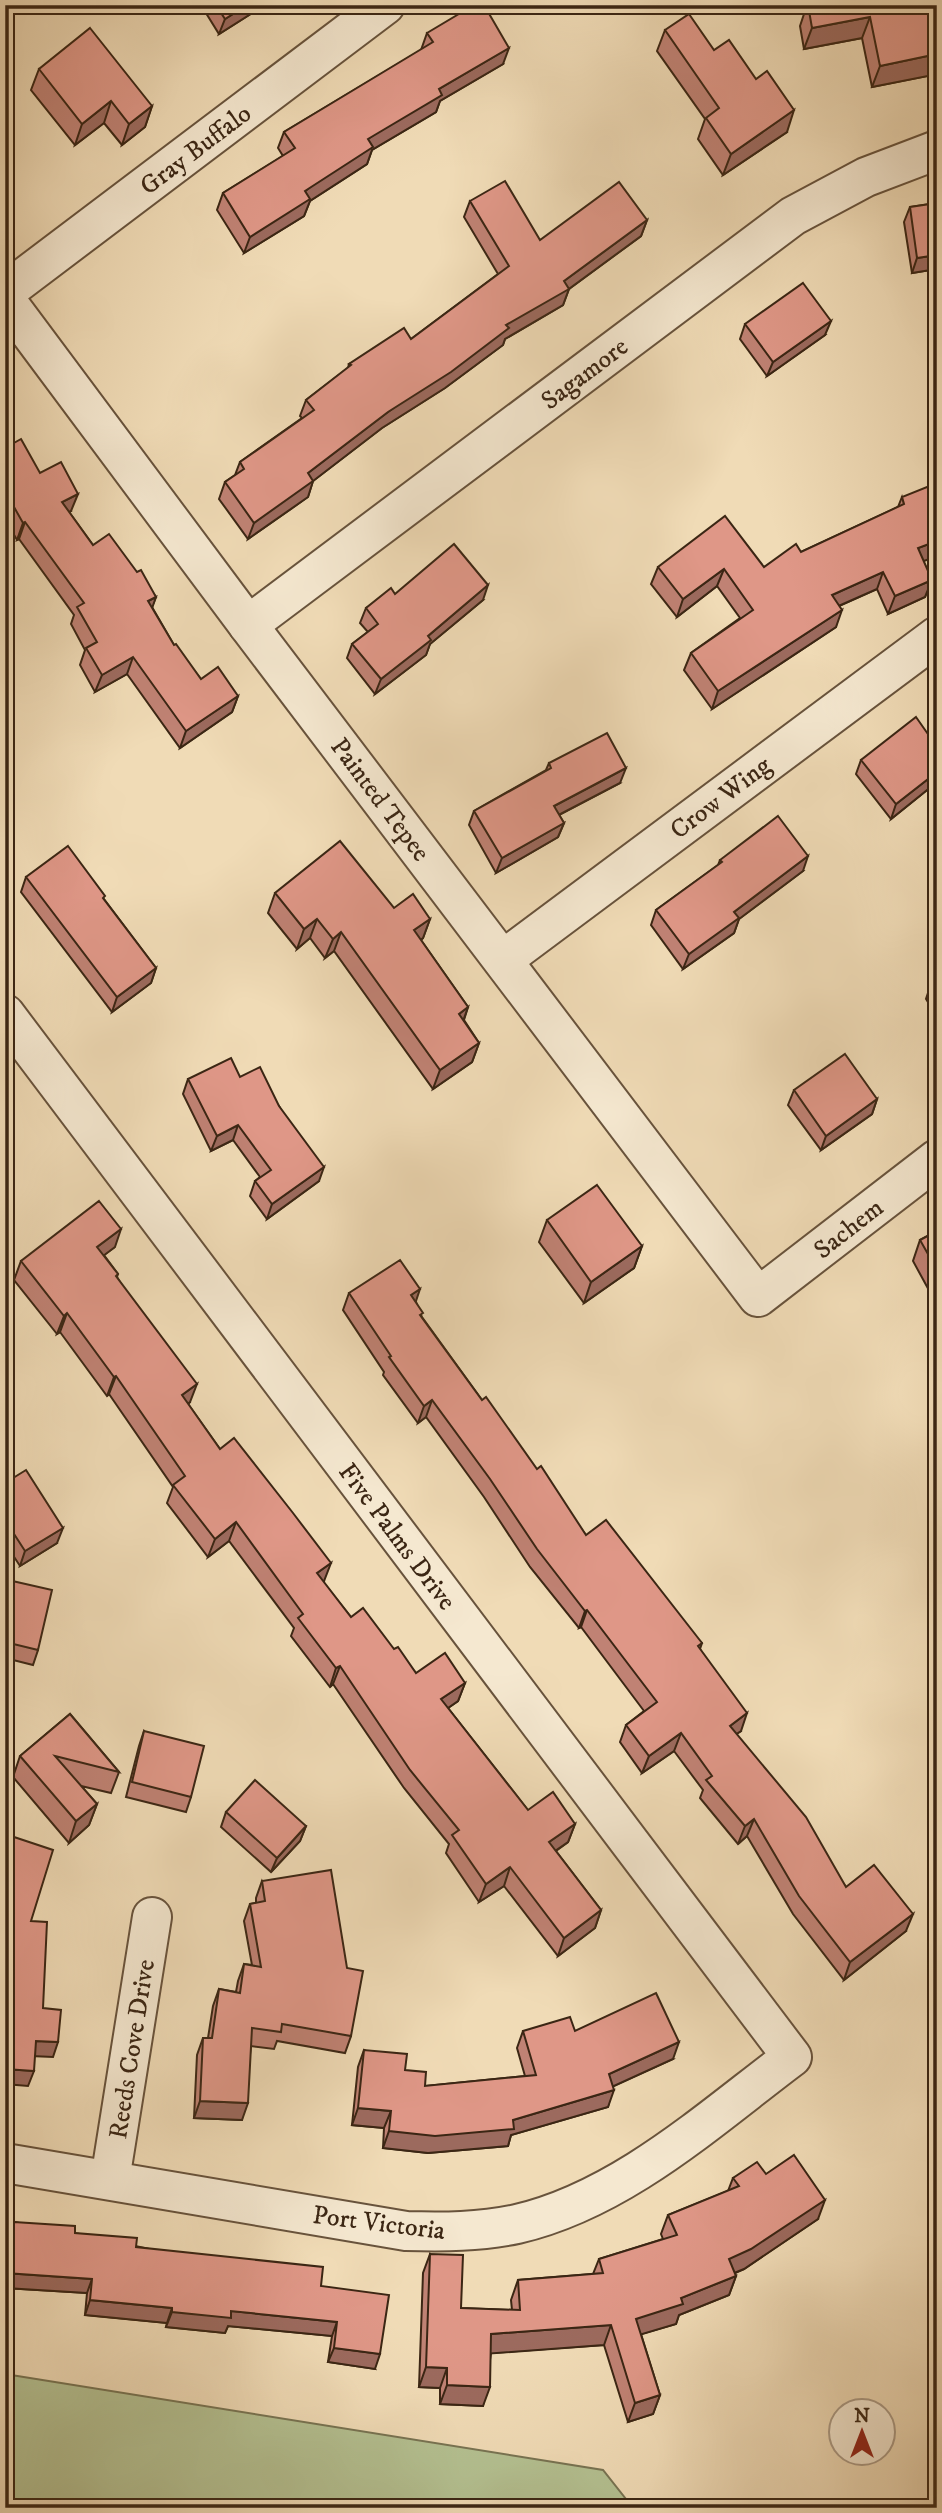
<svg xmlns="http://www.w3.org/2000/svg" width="942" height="2513" font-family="'IM FELL DW Pica',serif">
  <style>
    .green { fill: #b4c192; stroke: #787453; stroke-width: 2 }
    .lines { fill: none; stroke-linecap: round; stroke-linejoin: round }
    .minor-casing { stroke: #68533c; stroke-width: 42 }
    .minor { stroke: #f5e8d0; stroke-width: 38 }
    .wall { fill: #c08274; stroke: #3b2614; stroke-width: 2 }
    .shaded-wall { fill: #9c6a5e; stroke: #3b2614; stroke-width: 2 }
    .building { fill: #df9787; stroke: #3b2614; stroke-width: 2 }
    .labels { text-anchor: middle; stroke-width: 6; stroke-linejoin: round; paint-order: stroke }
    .street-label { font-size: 26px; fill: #3b2614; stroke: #f5e8d0 }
  </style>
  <rect width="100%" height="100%" fill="#f0dbb6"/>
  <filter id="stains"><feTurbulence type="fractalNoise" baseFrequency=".00286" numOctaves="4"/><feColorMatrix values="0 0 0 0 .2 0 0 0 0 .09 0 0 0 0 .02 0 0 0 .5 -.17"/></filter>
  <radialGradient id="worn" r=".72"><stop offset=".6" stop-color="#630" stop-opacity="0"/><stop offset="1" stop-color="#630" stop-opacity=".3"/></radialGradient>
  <path class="green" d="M5,2374L603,2470L633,2508H5Z"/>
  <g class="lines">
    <defs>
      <g id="minor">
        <path d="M5,292L385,5"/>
        <path d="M5,299L248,625L758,1297L937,1159"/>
        <path d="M248,625L793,216L866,177L937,150"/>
        <path d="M504,959L937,636"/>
        <path d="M5,1014C269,1361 529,1710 792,2057C708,2120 621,2200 517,2224C480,2232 443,2232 406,2231L5,2163"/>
        <path d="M110,2180L152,1917"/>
      </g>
    </defs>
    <use href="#minor" class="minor-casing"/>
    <use href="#minor" class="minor"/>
  </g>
  <g class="wall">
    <path d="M201,5H265L219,34Z"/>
    <path d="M807,5H931L937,35V64L933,75L872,87L862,38L804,49L800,26Z"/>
    <path d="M665,30L714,50L787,132L723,175L698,139L705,119L657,51Z"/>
    <path d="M427,33L503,64L440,101L436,112L372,150L367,164L310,201L304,216L244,253L217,210L223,193L283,156L278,148L284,132L421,50Z"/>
    <path d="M39,69L152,106L145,127L122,145L104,123L75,145L31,90Z"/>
    <path d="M470,201L540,240L647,220L641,236L569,289L563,305L505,339L503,345L445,388L382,428L313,481L308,497L248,539L219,499L225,482L235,475L240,462L302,418L300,416L306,400L348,368L349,364L411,339L498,274L464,217Z"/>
    <path d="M937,203V269L912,273L904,222L910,207Z"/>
    <path d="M745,324L825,335L767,376L740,339Z"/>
    <path d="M5,448L40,473L71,511L69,512L93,545L137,572L156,597L152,607L174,645L201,679L238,696L232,712L180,748L127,674L95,692L80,665L85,650L71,624L74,615L19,539L17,540L5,519Z"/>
    <path d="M902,497L923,561L932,580L925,597L888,614L877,589L839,606L836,627L712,709L684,670L691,653L740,618L717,586L677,617L651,584L658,567H764L801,552L898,507Z"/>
    <path d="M395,594L483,600L430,644L426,655L375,694L347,658L352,644L368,632L360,623L366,608Z"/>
    <path d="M937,747V782L891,819L856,774L861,760Z"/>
    <path d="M549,763L620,783L559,815L564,823L558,837L496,873L469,825L474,811L546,770Z"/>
    <path d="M720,860L803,871L739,919L734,933L683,969L651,925L656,910L718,865Z"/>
    <path d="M26,877L104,899L156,968L151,983L112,1012L21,892Z"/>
    <path d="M275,893L394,908L430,919L423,938L421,940L468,1007L464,1020L479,1043L472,1062L433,1089L334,951L325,958L310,938L297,949L268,913Z"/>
    <path d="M937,981V1017L926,999L931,984Z"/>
    <path d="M240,1077L279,1106L319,1181L267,1219L250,1196L255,1181L260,1177L233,1140L211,1151L183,1094L188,1079Z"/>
    <path d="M794,1090L877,1099L872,1114L821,1150L788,1105Z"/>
    <path d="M547,1220L642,1246L634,1268L584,1303L539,1242Z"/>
    <path d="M937,1231V1305L913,1261L920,1240Z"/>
    <path d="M115,1247L104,1255L118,1274L117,1277L190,1402L188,1404L220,1449L324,1581L323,1582L351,1617L394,1649L416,1673L465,1683L458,1701L448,1708L528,1810L575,1824L568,1842L556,1851L601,1910L595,1928L558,1956L504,1886L479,1902L446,1853L449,1844L404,1788L333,1684L330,1687L291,1636L294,1628L229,1541L208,1557L167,1503L173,1487L109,1394L107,1396L60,1332L57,1334L14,1280L21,1261Z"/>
    <path d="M349,1293L416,1302L422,1317L482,1400L586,1535L702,1643L700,1649L741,1731L736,1734L846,1887L906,1931L844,1980L793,1914L747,1836L738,1844L700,1798L703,1790L674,1751L642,1773L620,1742L626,1725L644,1711L581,1627L579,1628L530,1567L484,1497L426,1417L418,1423L383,1375L384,1372L343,1310Z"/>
    <path d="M5,1483L57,1543L20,1566L5,1543Z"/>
    <path d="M8,1580L38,1650L33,1665L5,1658V1587Z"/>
    <path d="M70,1714L119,1772L111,1793L81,1786L97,1804L89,1825L69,1843L13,1777L20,1756Z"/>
    <path d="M144,1731L191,1797L186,1812L126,1797L139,1746Z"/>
    <path d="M226,1812L306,1826L300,1841L271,1872L221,1827Z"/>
    <path d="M262,1881L351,2036L345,2053L277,2041L274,2049L251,2046L242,2120L194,2118L197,2055L203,2038H208L213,2006L219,1989L236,1992L238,1981L244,1964L252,1965L244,1921L250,1904L256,1903V1898Z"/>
    <path d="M523,2031H575L673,2059L613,2086L608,2107L511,2135L508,2146L428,2153L383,2148L384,2128L352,2125L358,2067L364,2050L405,2070L425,2086L525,2076L517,2048Z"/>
    <path d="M766,2174L818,2219L744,2269L735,2273L736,2276L729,2295L679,2315L676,2324L641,2334L660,2395L653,2414L628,2422L604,2345L491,2353L483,2406L440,2404V2388L419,2387L423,2273L430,2254L461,2308L512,2310L511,2300L518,2280L593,2274L599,2259L663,2239L661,2234L668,2215L728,2191L733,2178Z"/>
    <path d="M14,2222L75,2233L321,2286L375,2369L328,2362L332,2336L228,2326L225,2333L166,2327L167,2323L85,2315L87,2293L5,2288V2238H8Z"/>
  </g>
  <g class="shaded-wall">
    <path d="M247,5H265L219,34L225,19Z"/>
    <path d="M870,17L862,38L804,49L812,28Z"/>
    <path d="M509,48L503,64L440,101L436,112L372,150L367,164L310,201L304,216L244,253L250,237L368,139L439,89Z"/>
    <path d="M937,54V64L933,75L872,87L880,66Z"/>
    <path d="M111,101L104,123L75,145L82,124Z"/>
    <path d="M152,106L145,127L122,145L129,124Z"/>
    <path d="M794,110L787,132L723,175L731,154Z"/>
    <path d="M647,220L641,236L569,289L563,305L505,339L503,345L445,388L382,428L313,481L308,497L248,539L254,523L308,473L388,412L506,325L564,281Z"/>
    <path d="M937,255V269L912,273L917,258Z"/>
    <path d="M831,321L825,335L767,376L773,362Z"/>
    <path d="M78,494L71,511L56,519L62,502Z"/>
    <path d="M25,522L19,539L17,540L23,523Z"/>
    <path d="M937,541V556L911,566L918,548Z"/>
    <path d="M724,569L717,586L677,617L683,599Z"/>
    <path d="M883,572L877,589L825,612L832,595Z"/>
    <path d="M932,580L925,597L888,614L895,596Z"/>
    <path d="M488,585L483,600L430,644L426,655L375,694L381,679L428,636Z"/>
    <path d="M156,597L150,614L148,601Z"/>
    <path d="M842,610L836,627L712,709L718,691Z"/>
    <path d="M133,657L127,674L95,692L102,675Z"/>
    <path d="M238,696L232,712L180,748L186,731Z"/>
    <path d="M626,768L620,783L549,820L554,806Z"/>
    <path d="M937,772V782L891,819L896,804Z"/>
    <path d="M564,823L558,837L496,873L502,858Z"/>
    <path d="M808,856L803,871L739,919L734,933L683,969L689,954L734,912Z"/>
    <path d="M317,919L310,938L297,949L304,929Z"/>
    <path d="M430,919L423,938L406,950L414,930Z"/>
    <path d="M341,932L334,951L325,958L333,939Z"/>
    <path d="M156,968L151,983L112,1012L117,997Z"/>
    <path d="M468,1007L461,1027L459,1014Z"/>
    <path d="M479,1043L472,1062L433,1089L440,1070Z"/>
    <path d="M877,1099L872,1114L821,1150L826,1136Z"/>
    <path d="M238,1125L233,1140L211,1151L217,1136Z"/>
    <path d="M324,1167L319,1181L267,1219L272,1204Z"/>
    <path d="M121,1229L115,1247L91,1265L97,1247Z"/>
    <path d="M642,1246L634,1268L584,1303L591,1282Z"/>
    <path d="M420,1289L414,1307L411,1295Z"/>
    <path d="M67,1313L60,1332L57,1334L64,1316Z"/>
    <path d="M116,1376L109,1394L107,1396L114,1377Z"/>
    <path d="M197,1384L190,1402L175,1413L182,1395Z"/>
    <path d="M432,1400L426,1417L418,1423L424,1406Z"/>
    <path d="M236,1522L229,1541L208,1557L215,1539Z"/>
    <path d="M63,1528L57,1543L20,1566L25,1551Z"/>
    <path d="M331,1563L324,1581L310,1591L317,1573Z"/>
    <path d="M587,1610L581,1627L579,1628L585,1611Z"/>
    <path d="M340,1666L333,1684L330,1687L336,1668Z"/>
    <path d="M465,1683L458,1701L435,1717L441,1699Z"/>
    <path d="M747,1713L741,1731L723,1743L730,1726Z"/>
    <path d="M681,1733L674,1751L642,1773L649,1756Z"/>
    <path d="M97,1804L89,1825L69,1843L76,1821Z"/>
    <path d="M754,1819L747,1836L738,1844L745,1826Z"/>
    <path d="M575,1824L568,1842L542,1860L549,1842Z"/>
    <path d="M306,1826L300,1841L271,1872L277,1858Z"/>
    <path d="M510,1867L504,1886L479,1902L486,1884Z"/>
    <path d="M601,1910L595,1928L558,1956L564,1938Z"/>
    <path d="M913,1914L906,1931L844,1980L850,1962Z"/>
    <path d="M36,2041L58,2042L53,2057L31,2056Z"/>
    <path d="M679,2042L673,2059L603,2091L609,2074Z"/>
    <path d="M5,2069L34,2071L28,2086L5,2084Z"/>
    <path d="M614,2090L608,2107L511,2135L508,2146L428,2153L383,2148L389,2131L513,2120Z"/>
    <path d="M200,2101L248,2103L242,2120L194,2118Z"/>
    <path d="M358,2108L391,2111L384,2128L352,2125Z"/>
    <path d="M825,2200L818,2219L744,2269L722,2278L729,2259Z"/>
    <path d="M5,2273L92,2279L87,2293L5,2288Z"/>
    <path d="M736,2276L729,2295L679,2315L676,2324L629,2338L636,2319L681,2298Z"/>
    <path d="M90,2300L172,2308L167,2323L85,2315Z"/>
    <path d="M231,2311L337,2322L332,2336L228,2326L225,2333L166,2327L172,2312Z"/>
    <path d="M611,2325L604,2345L484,2354L491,2334Z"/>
    <path d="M334,2348L380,2354L375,2369L328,2362Z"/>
    <path d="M426,2367L447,2368L440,2388L419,2387Z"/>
    <path d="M447,2385L490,2387L483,2406L440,2404Z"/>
    <path d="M660,2395L653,2414L628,2422L635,2403Z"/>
  </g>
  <g class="building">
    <path d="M216,5H247L225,19Z"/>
    <path d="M474,5H484L509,48L439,89L442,95L368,139L373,147L305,191L310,199L250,237L223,193L295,148L284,132L433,42L427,33Z"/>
    <path d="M808,5H931L937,35V54L880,66L870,17L812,28Z"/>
    <path d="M689,14L714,50L729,40L756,79L767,71L794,110L731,154L706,118L719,108L665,30Z"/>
    <path d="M90,28L152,106L129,124L111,101L82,124L39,69Z"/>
    <path d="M505,181L540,240L619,182L647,220L564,281L569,289L506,325L509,328L451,372L388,412L308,473L313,481L254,523L225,482L244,469L240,462L314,410L306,400L351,365L349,364L404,328L411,339L509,266L470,201Z"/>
    <path d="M937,203V255L917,258L910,207Z"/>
    <path d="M803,283L831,321L773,362L745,324Z"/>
    <path d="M21,439L40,473L61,462L78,494L62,502L93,545L109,534L137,572L141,570L156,597L148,601L174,645L176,644L201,679L218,667L238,696L186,731L133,657L102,675L86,648L97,642L77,607L84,603L25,522L23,523L5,491V448Z"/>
    <path d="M937,483V541L918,548L932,580L895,596L883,572L832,595L842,610L718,691L691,653L753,610L724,569L683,599L658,567L725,516L764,567L796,544L801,552L904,504L902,497Z"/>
    <path d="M454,544L488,585L428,636L431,640L381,679L352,644L378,624L366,608L391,588L395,594Z"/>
    <path d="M916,717L937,747V772L896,804L861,760Z"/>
    <path d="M607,733L626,768L554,806L564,823L502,858L474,811L551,768L549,763Z"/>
    <path d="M778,816L808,856L734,912L739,918L689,954L656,910L722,862L720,860Z"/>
    <path d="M340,841L394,908L413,894L430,919L414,930L468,1007L459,1014L479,1043L440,1070L341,932L333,939L317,919L304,929L275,893Z"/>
    <path d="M68,846L105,896L103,898L156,968L117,997L26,877Z"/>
    <path d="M937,981V993L931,984Z"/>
    <path d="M845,1054L877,1099L826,1136L794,1090Z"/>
    <path d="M231,1058L240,1077L260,1067L279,1106L324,1167L272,1204L255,1181L271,1170L238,1125L217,1136L188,1079Z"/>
    <path d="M597,1185L642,1246L591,1282L547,1220Z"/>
    <path d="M99,1201L121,1229L97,1247L118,1274L116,1276L197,1384L182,1395L220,1449L234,1438L293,1513L331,1563L317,1573L351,1617L363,1608L394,1649L398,1647L416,1673L445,1653L465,1683L441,1699L528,1810L553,1792L575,1824L549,1842L601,1910L564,1938L510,1867L486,1884L452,1835L459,1830L410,1770L340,1666L336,1668L298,1618L303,1614L236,1522L215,1539L173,1485L185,1476L116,1376L114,1377L67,1313L64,1316L21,1261Z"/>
    <path d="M937,1231V1270L920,1240Z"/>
    <path d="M400,1260L420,1289L411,1295L423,1313L420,1315L482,1400L486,1397L537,1469L541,1466L586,1535L606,1520L702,1643L698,1646L747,1713L730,1726L806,1817L846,1887L874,1865L913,1914L850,1962L799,1896L754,1819L745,1826L706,1780L712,1776L681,1733L649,1756L626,1725L657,1702L587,1610L585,1611L537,1549L490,1479L432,1400L424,1406L389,1357L391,1356L349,1293Z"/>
    <path d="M26,1470L63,1528L25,1551L5,1520V1483Z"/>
    <path d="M8,1580L52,1590L38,1650L5,1642V1591Z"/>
    <path d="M70,1714L119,1772L55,1756L97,1804L76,1821L20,1756Z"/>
    <path d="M144,1731L204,1746L191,1797L132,1782Z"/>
    <path d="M255,1780L306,1826L277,1858L226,1812Z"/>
    <path d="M5,1834L53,1850L31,1921L47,1922L43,2008L61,2010L58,2042L36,2041L34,2071L5,2069Z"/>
    <path d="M331,1870L347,1968L363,1971L351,2036L282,2024L281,2032L252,2028L248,2103L200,2101L203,2038H212L219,1989L240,1993L244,1964L261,1967L250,1904L265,1901L262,1881Z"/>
    <path d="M656,1993L679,2042L609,2074L614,2090L513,2120L514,2129L435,2136L389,2131L391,2111L358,2108L364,2050L407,2054L405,2070L426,2072L425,2086L536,2075L523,2031L570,2017L575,2031Z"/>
    <path d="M794,2155L825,2200L751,2249L729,2259L736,2276L681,2298L683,2304L636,2319L660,2395L635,2403L611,2325L491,2334L490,2387L447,2385V2368L426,2367L430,2254L463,2255L461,2308L520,2310L518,2280L603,2273L599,2259L677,2235L668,2215L739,2186L733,2178L757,2162L766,2174Z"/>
    <path d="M14,2222L75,2226V2233L137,2238L136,2247L323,2267L321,2286L389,2295L380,2354L334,2348L337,2322L231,2311V2318L172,2312V2308L90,2300L92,2279L5,2273V2238L13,2239Z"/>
  </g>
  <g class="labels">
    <g class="street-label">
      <text transform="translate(195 149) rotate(-37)" y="9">Gray Buffalo</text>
      <text transform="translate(584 373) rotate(-37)" y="9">Sagamore</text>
      <text transform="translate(720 797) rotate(-37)" y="9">Crow Wing</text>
      <text transform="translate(381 799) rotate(53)" y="9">Painted Tepee</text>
      <text transform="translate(848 1228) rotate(-38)" y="9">Sachem</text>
      <text transform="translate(398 1536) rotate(53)" y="9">Five Palms Drive</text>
      <text transform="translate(131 2049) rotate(-81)" y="9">Reeds Cove Drive</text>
      <text transform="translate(379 2222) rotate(7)" y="9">Port Victoria</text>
    </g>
  </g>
  <rect width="942" height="2513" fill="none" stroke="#f0dbb6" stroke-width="28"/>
  <rect x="7" y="7" width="928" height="2499" fill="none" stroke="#3b2614" stroke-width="3.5"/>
  <rect x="14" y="14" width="914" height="2485" fill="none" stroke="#3b2614" stroke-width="2"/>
  <g transform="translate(862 2432)"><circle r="33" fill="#f5e8d0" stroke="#ab9a85" stroke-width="2"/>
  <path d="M0-5L12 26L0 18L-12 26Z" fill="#8f2418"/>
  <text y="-10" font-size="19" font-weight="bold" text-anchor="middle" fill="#3b2614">N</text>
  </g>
  <rect width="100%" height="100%" filter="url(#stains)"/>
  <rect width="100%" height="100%" fill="url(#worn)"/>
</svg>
